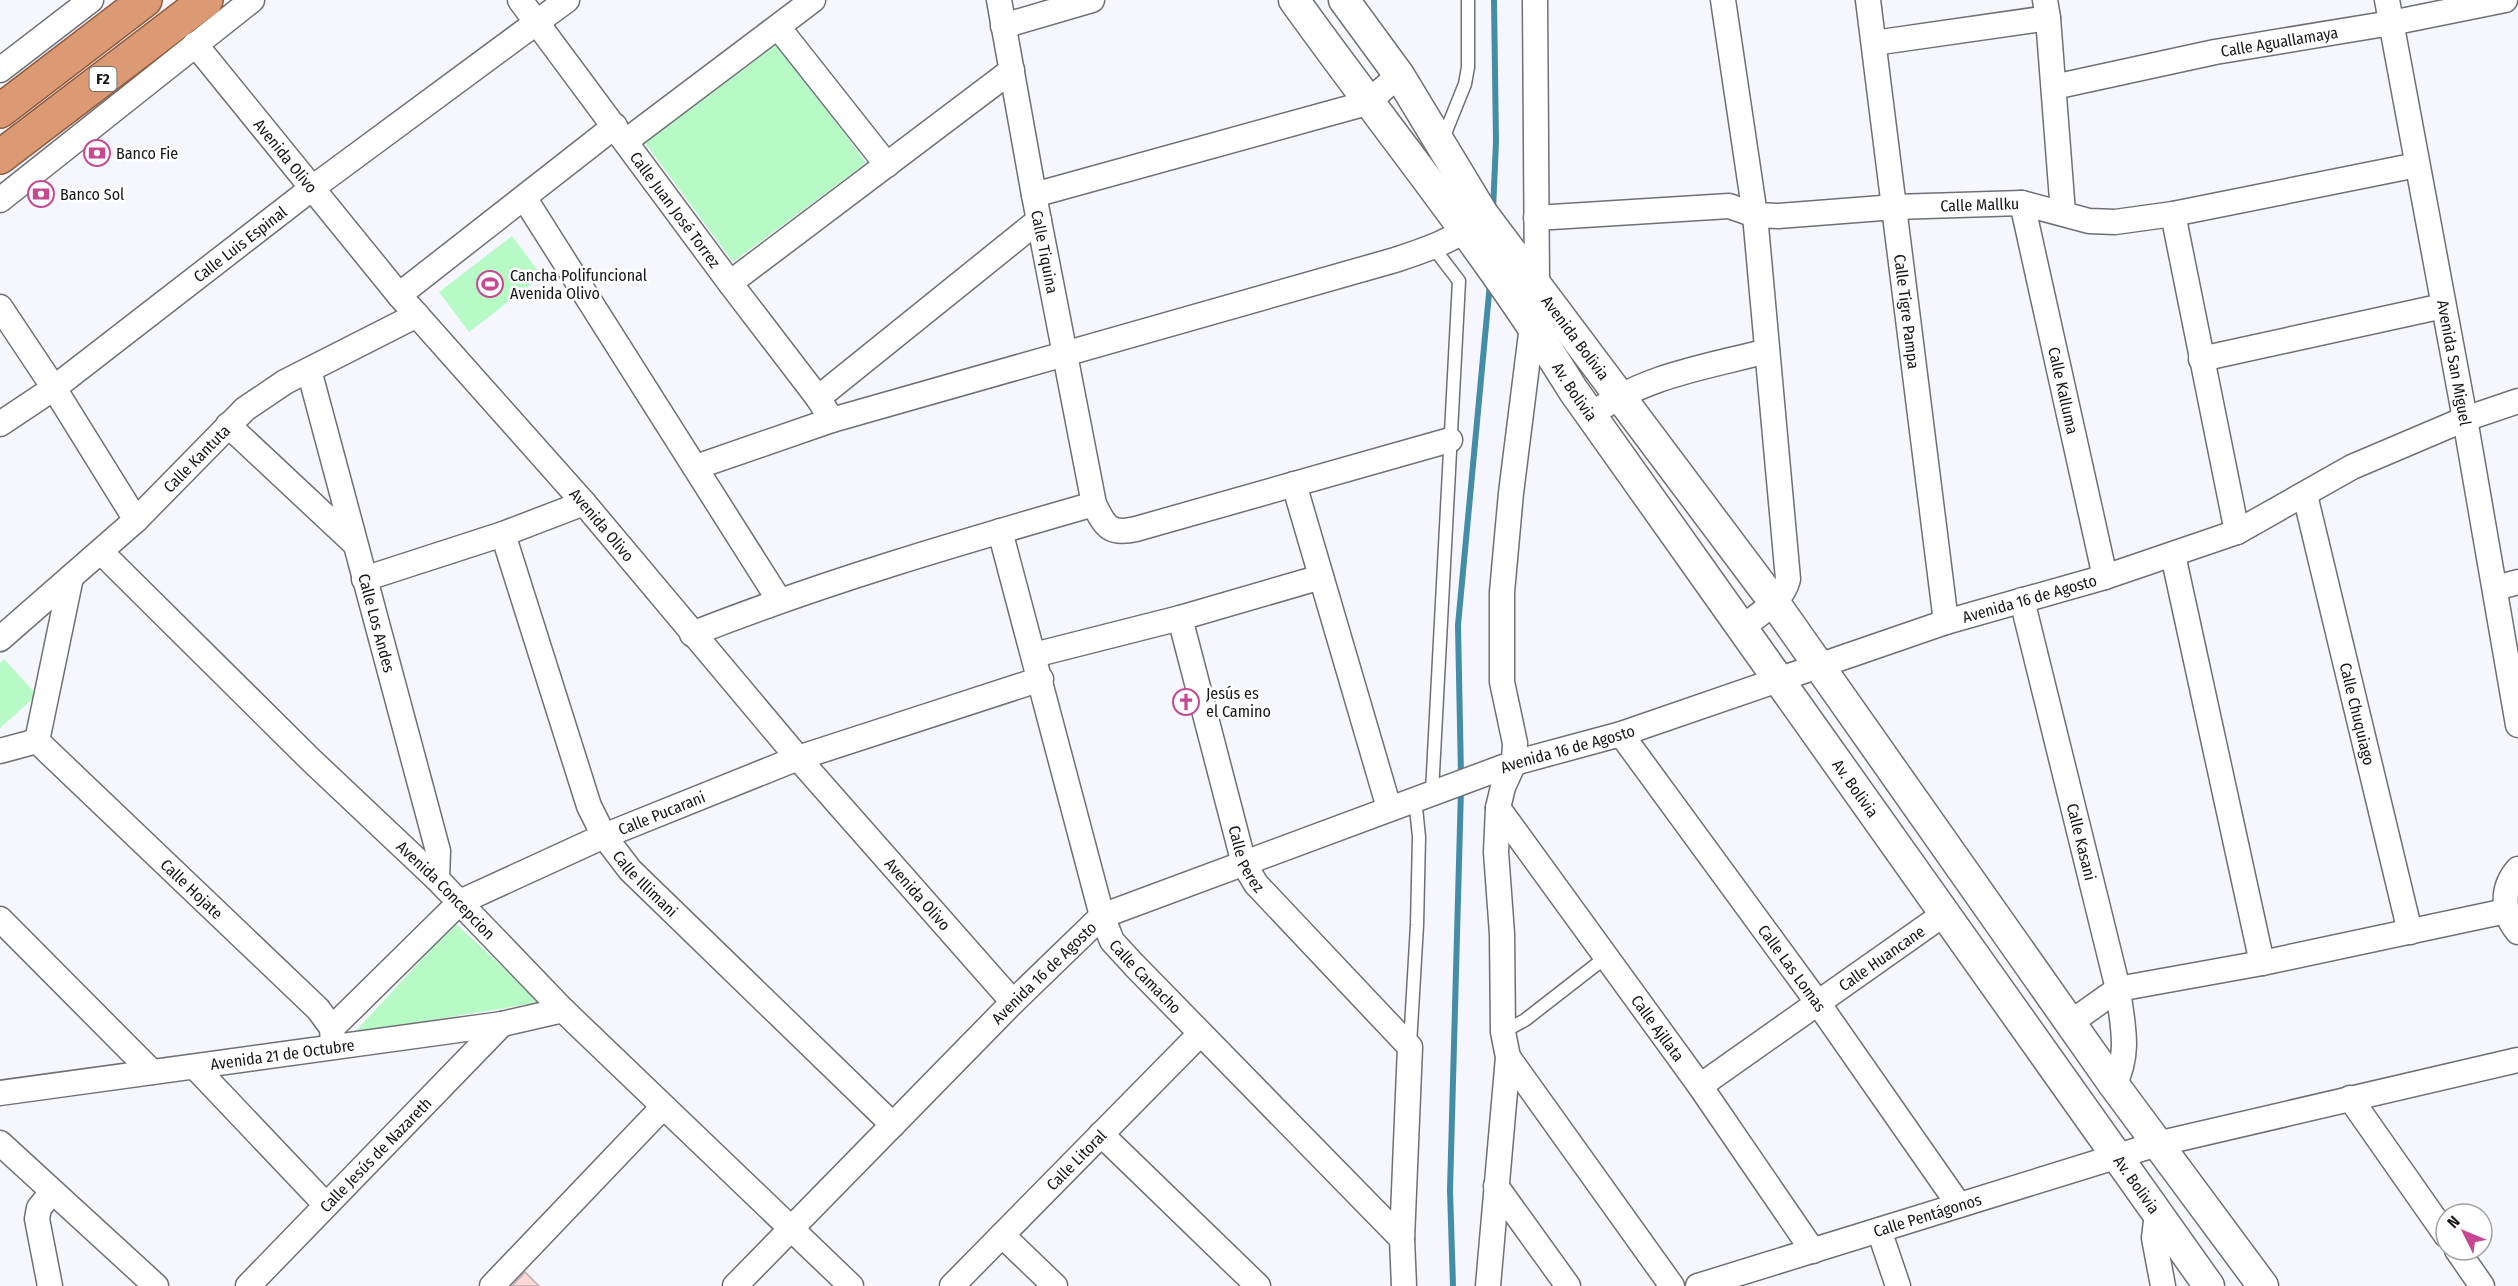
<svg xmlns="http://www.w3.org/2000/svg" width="2518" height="1286" font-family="'Fira Sans Condensed',sans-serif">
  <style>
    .green { fill: #b8fac5 }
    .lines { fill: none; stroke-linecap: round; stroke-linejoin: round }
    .stream { stroke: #438da7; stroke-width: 6 }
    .building { fill: #ffd8d6; stroke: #bab0b0; stroke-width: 1.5 }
    .service-casing { stroke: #6f6f76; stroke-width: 15 }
    .minor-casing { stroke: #6f6f76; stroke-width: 27 }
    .tertiary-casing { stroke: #6f6f76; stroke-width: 33 }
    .trunk-casing { stroke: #915c3e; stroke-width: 36 }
    .service { stroke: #fff; stroke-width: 12 }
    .minor { stroke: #fff; stroke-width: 24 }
    .tertiary { stroke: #fff; stroke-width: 30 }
    .trunk { stroke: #dc9a74; stroke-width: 33 }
    .labels { text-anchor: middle; stroke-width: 5; stroke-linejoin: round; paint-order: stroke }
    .shield { fill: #fff; stroke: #5d5d5f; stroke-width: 1.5 }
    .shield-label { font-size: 15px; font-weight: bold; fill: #17171a }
    .street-label { font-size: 16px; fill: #17171a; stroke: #fff }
    .poi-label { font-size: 16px; fill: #17171a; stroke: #fff; text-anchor: start }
  </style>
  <rect width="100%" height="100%" fill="#f6f6ff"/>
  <g class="green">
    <path d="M778,43L866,163L733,262L645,143Z"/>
    <path d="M512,236L542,276L469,332L439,292Z"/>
    <path d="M4,659L37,695L0,728V663Z"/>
    <path d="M455,923L541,1002L354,1033Z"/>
  </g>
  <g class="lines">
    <g class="stream">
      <path d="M1493,210L1496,142L1494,0"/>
      <path d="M1461,776L1458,625L1490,283"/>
      <path d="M1453,1286L1450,1190L1461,789"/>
    </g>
  </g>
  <path class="building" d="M525,1272L539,1286H512Z"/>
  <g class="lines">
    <defs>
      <g id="service">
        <path d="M1442,141L1465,84L1468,67V0"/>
        <path d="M1432,792L1459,281L1433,247"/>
        <path d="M1503,1032L1525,1020L1606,957"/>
        <path d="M1410,1045L1417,925L1419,837L1415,798"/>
      </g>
      <g id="minor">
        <path id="s1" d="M520,0L730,283L818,398L832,420"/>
        <path id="s2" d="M999,0L1034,195L1094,504C1105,527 1110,535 1136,529L1450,440"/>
        <path d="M1723,0L1755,215L1788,579C1783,601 1760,613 1743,627"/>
        <path id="s3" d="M1868,0L1946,622"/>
        <path d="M2045,0L2048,18L2063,213"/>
        <path id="s4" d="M2387,0L2465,419L2518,725"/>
        <path d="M1003,26L1092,0"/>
        <path d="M778,27L887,165"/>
        <path d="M1874,43L2048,18"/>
        <path id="s5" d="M195,44L399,295L584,503L798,758L1013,1002"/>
        <path d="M0,70L91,0"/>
        <path id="s6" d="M2054,87L2215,52L2391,23L2505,0"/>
        <path d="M626,141L813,0"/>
        <path d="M1034,195L1367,103L1399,75"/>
        <path d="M525,199L779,600"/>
        <path d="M0,200L252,0"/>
        <path id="s7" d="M2022,203L2105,577"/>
        <path d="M2173,214L2237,532"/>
        <path id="s8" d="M1536,218L1729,206L1755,215L1778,216L1895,207L2022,203L2089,221L2115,222L2173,214L2417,165"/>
        <path d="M730,283L1012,70"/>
        <path d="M399,295L615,126"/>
        <path d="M0,307L54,388L136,520"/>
        <path d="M2201,359L2443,306"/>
        <path id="s9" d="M309,370L438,851L437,879"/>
        <path d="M818,398L1039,220"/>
        <path d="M1592,415C1641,376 1707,367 1767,351"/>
        <path id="s10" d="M0,424L54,388L311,189L567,0"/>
        <path d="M228,425L353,542"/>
        <path d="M696,467L832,420L1395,260C1425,250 1454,241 1478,220"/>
        <path d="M1294,484L1389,808"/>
        <path id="s11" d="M2305,495L2410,932"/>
        <path id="s12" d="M1000,531L1102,916L1112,941L1134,965L1402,1239"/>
        <path id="s13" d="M503,534L589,806L604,836L630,870L893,1125"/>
        <path id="s14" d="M101,552L312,761L437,879L563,1010L851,1286"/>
        <path d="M2173,555L2262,963"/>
        <path d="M364,579L503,534L584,503"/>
        <path d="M2496,588L2518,582"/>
        <path id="s15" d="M2022,600L2118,989C2122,1024 2131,1052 2114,1085"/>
        <path id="s16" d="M1180,618L1244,864L1256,884L1410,1047L1402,1239L1404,1286"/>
        <path d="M692,634C824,582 958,543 1094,504"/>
        <path id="s17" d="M0,639L136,520L245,409L285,382L417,315"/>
        <path d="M1034,655L1180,618L1321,577"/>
        <path id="s18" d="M1621,734L1818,1003L1959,1205"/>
        <path id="s19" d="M37,741L318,1009L332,1028L333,1045"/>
        <path d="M37,741L71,577"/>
        <path d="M0,751L37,741"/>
        <path id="s20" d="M1498,808L1700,1086L1813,1251"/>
        <path d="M2518,869C2501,888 2502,913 2518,932"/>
        <path d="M0,919L152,1072"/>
        <path d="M2070,1023L2118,989L2262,963L2506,911"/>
        <path id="s21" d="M332,1028L460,902L604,836L798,758L1041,679"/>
        <path d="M1508,1057L1672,1286"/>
        <path d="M195,1067L326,1205"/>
        <path id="s22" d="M1700,1086L1944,914"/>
        <path id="s23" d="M0,1093L502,1024L563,1010"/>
        <path d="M2350,1098L2446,1235"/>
        <path d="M1101,1134L1258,1286"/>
        <path d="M0,1143L156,1286"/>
        <path d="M1496,1186L1568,1286"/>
        <path d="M2157,1213L2154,1238L2163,1286"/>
        <path d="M1879,1230L1898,1286"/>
        <path d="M1002,1235L1055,1286"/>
        <path d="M2457,1250L2482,1286"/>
        <path d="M50,1286L37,1219L39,1208L52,1192"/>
        <path id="s24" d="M248,1286L502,1024"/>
        <path d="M492,1286L663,1107"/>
        <path id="s25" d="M735,1286L1013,1002L1102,916L1514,763L1621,734L1946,622L2105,577L2237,532L2352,467L2465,419L2518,401"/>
        <path id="s26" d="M952,1286L1200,1034"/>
        <path d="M1488,1286L1508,1057L1503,1032L1502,934L1496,852L1498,808L1503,787L1514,763L1515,743L1502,682V592L1511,493L1537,286L1535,0"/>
        <path id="s27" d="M1698,1286L2157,1144L2518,1060"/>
      </g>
      <g id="tertiary">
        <path id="s28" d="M1294,0C1387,130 1489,253 1573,390L2209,1286"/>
        <path id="s29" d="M1344,0L1399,75L1483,214L1774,602L2114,1085L2263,1286"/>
      </g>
      <g id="trunk">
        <path d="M0,111L145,0"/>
        <path d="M0,157L206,0"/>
      </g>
    </defs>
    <use href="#service" class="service-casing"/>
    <use href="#minor" class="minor-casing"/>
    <use href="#tertiary" class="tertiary-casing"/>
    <use href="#trunk" class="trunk-casing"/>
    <use href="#service" class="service"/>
    <use href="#minor" class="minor"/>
    <use href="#tertiary" class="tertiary"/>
    <use href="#trunk" class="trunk"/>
  </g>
  <defs>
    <symbol id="bank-ring" viewBox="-11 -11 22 22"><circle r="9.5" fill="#fff" stroke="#c74792" stroke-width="1.5"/><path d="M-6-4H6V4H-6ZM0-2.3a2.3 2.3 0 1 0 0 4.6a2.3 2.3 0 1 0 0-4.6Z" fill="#c74792"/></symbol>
    <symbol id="stadium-ring" viewBox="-11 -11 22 22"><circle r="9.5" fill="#fff" stroke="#c74792" stroke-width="1.5"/><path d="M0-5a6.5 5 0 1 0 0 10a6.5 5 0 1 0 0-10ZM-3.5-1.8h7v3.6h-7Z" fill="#c74792"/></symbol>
    <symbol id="church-ring" viewBox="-11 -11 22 22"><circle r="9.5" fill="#fff" stroke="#c74792" stroke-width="1.5"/><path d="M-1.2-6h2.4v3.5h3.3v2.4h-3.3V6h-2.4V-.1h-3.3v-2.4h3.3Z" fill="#c74792"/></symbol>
  </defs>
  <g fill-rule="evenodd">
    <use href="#bank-ring" x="82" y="138" width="30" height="30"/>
    <use href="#bank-ring" x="26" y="179" width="30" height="30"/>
    <use href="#stadium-ring" x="475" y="269" width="30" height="30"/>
    <use href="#church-ring" x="1171" y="687" width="30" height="30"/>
  </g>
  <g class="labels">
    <rect class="shield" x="89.5" y="67" width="27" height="24" rx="4.5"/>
    <g class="shield-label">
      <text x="103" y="84">F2</text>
    </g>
    <g class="street-label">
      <text dy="6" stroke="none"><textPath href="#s6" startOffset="230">Calle Aguallamaya</textPath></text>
      <text dy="6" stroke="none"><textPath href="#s5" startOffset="144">Avenida Olivo</textPath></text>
      <text dy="6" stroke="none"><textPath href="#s8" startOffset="446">Calle Mallku</textPath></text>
      <text dy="6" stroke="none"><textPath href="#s1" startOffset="261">Calle Juan José Torrez</textPath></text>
      <text dy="6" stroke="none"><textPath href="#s10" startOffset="300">Calle Luis Espinal</textPath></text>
      <text dy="6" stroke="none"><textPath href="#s2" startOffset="256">Calle Tiquina</textPath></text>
      <text dy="6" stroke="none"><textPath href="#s3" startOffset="314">Calle Tigre Pampa</textPath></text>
      <text dy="6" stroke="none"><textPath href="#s29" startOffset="410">Avenida Bolivia</textPath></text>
      <text dy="6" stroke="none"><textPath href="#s4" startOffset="369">Avenida San Miguel</textPath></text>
      <text dy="6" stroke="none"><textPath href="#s7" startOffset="192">Calle Kalluma</textPath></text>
      <text dy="6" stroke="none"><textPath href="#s28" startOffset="482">Av. Bolivia</textPath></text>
      <text dy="6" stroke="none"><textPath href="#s17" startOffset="267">Calle Kantuta</textPath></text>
      <text dy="6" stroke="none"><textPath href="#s5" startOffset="630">Avenida Olivo</textPath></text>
      <text dy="6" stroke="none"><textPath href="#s25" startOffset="1502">Avenida 16 de Agosto</textPath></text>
      <text dy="6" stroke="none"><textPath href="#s9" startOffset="262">Calle Los Andes</textPath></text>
      <text dy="6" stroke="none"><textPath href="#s11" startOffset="225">Calle Chuquiago</textPath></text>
      <text dy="6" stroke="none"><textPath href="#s25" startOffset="1016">Avenida 16 de Agosto</textPath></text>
      <text dy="6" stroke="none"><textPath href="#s28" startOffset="968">Av. Bolivia</textPath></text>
      <text dy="6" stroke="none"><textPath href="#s21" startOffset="400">Calle Pucarani</textPath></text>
      <text dy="6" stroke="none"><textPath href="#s15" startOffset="249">Calle Kasani</textPath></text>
      <text dy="6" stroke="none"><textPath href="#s16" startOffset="250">Calle Perez</textPath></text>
      <text dy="6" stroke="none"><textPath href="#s13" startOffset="382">Calle Illimani</textPath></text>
      <text dy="6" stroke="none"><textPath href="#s19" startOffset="214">Calle Hojate</textPath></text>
      <text dy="6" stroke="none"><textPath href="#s14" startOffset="483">Avenida Concepcion</textPath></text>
      <text dy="6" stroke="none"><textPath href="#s5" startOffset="1116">Avenida Olivo</textPath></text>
      <text dy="6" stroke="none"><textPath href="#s22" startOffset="222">Calle Huancane</textPath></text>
      <text dy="6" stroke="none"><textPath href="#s18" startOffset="290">Calle Las Lomas</textPath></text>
      <text dy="6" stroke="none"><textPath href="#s25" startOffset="440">Avenida 16 de Agosto</textPath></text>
      <text dy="6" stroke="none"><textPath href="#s12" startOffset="474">Calle Camacho</textPath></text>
      <text dy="6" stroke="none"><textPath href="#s20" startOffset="272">Calle Ajllata</textPath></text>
      <text dy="6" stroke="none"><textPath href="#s23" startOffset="285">Avenida 21 de Octubre</textPath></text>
      <text dy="6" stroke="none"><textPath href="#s24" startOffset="183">Calle Jesús de Nazareth</textPath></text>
      <text dy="6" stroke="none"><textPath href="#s26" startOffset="177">Calle Litoral</textPath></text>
      <text dy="6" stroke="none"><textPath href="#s28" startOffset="1454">Av. Bolivia</textPath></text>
      <text dy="6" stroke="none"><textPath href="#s27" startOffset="240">Calle Pentágonos</textPath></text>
    </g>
    <g class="poi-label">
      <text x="116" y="159">Banco Fie</text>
      <text x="60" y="200">Banco Sol</text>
      <text x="510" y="281">Cancha Polifuncional<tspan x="510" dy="18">Avenida Olivo</tspan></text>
      <text x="1206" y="699">Jesús es<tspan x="1206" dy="18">el Camino</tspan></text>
    </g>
  </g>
  <g transform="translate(2464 1232) rotate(313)"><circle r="28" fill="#ffffff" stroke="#a2a2a3" stroke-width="1.5"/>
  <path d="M0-4.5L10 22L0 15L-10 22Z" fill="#c74792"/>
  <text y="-9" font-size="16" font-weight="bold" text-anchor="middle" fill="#17171a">N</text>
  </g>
</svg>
